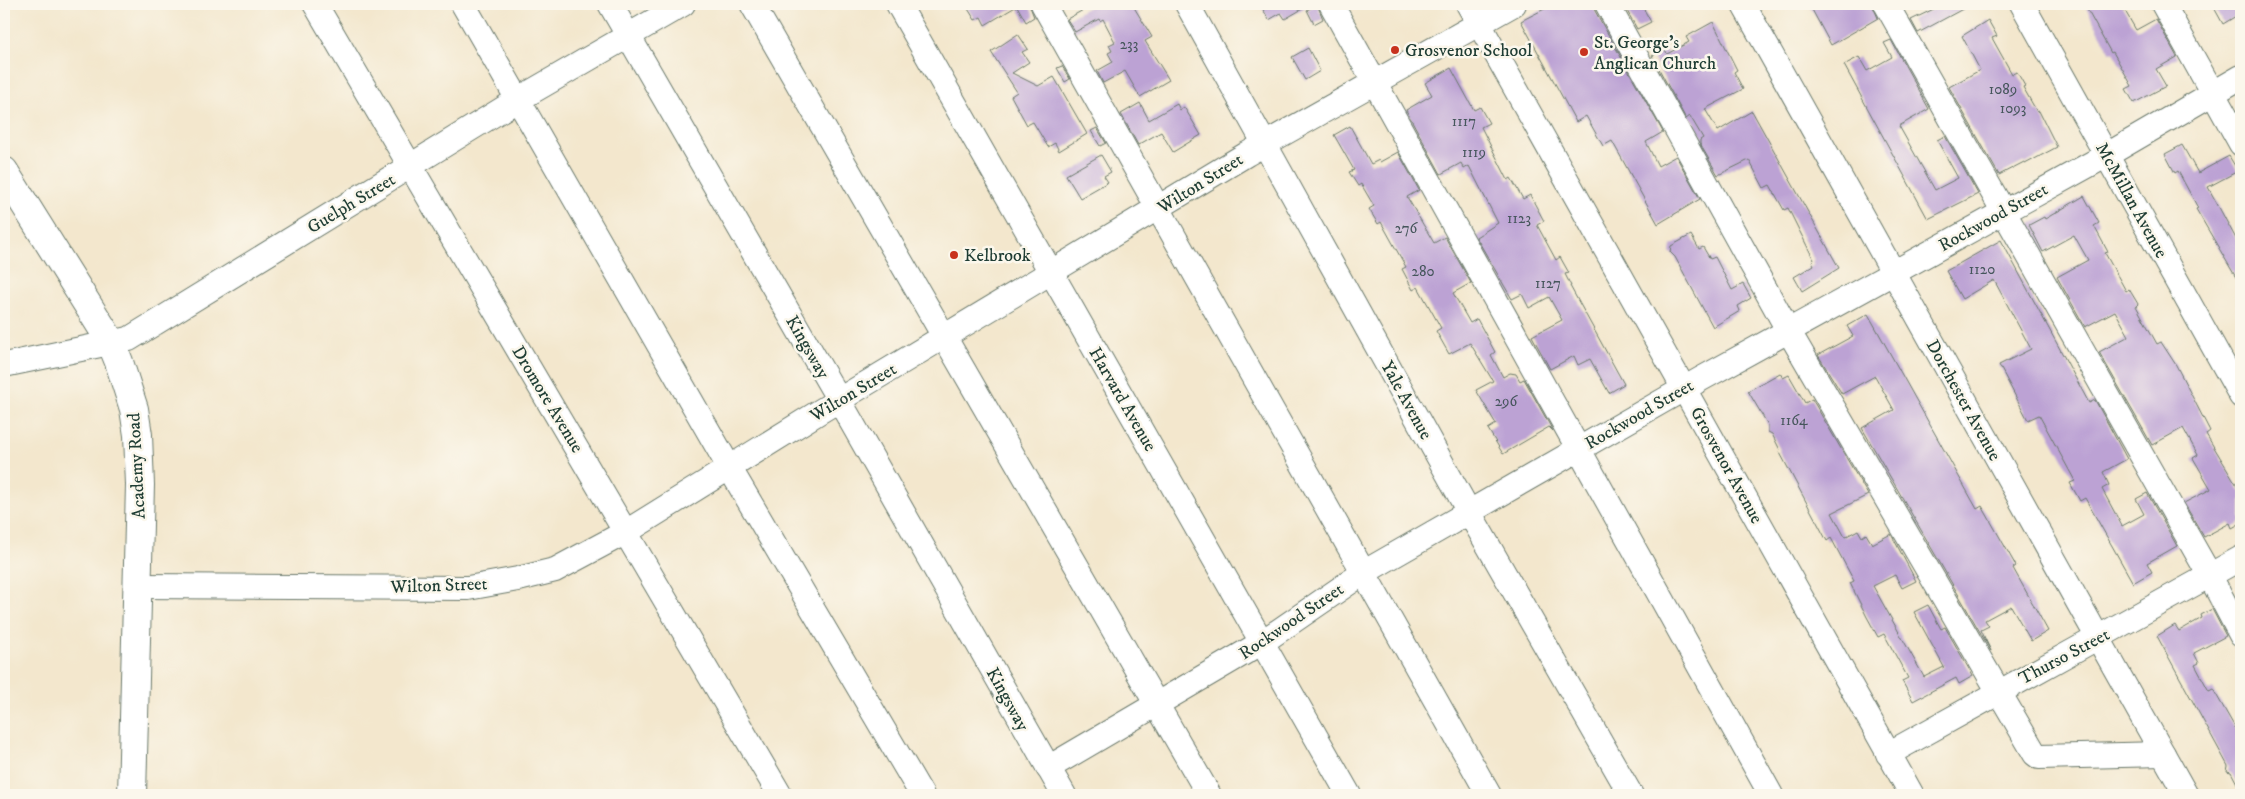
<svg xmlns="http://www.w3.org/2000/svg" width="2245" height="799" font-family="'IM FELL DW Pica',serif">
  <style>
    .building { fill: #bca2d4 }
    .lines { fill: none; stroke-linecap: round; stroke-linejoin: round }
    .minor-casing { stroke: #69786a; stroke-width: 26 }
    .major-casing { stroke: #69786a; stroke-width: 30 }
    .minor { stroke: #fff; stroke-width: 24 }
    .major { stroke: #fff; stroke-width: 28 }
    .poi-dot { fill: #c8321e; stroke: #fbf7ec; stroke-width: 2 }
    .labels { text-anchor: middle; stroke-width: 5; stroke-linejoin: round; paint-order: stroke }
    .number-label { font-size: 15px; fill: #46565c }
    .poi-label { font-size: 18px; fill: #1f3d34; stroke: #fbf7ec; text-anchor: start }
    .street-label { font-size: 18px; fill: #1f3d34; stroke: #fbf7ec }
  </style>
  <rect width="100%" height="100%" fill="#fbf7ec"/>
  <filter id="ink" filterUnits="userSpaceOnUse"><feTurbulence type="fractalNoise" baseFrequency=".02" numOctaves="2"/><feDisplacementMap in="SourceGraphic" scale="10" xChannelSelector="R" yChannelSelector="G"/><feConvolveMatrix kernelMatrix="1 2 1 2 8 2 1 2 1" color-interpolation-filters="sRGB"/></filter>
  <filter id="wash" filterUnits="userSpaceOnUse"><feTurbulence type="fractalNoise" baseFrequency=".0096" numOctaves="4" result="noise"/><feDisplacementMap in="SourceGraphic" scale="20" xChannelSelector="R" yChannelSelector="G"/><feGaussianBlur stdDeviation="1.12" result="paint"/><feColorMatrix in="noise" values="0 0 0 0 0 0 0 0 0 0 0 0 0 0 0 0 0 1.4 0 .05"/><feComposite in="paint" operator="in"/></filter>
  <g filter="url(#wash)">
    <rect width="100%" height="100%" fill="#f3e7cd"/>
    <g id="blocks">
      <g class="building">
        <path d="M965,4H1029L1034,17L1026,22L1017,6L985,25L981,17L975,20Z"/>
        <path d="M1094,4H1132L1152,37L1145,41L1169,80L1140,97L1125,71L1103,83L1097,71L1113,62L1108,53L1112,51L1109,45L1115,42L1103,19L1100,21L1099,19L1075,32L1067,19Z"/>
        <path d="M1260,4H1311L1285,19L1281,13L1269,20Z"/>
        <path d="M1317,4L1323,19L1314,24L1307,10Z"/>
        <path d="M1554,4H1593L1595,11L1663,132L1646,142L1658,166L1676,156L1700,199L1658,224L1612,141L1603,146L1586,116L1576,122L1521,21Z"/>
        <path d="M1636,4H1641L1651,22L1637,29L1626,9Z"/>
        <path d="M1809,4H1872L1878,18L1831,45Z"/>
        <path d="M1944,4H1972L1918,33L1911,20Z"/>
        <path d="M2084,4H2121L2136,30L2156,19L2177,57L2156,69L2166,86L2134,103L2126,89L2132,86L2113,52L2111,53Z"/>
        <path d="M2212,4H2241V13L2223,24Z"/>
        <path d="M1988,20L1997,36L1992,38L2012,74L2017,72L2025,86L2023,87L2037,112L2039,111L2057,147L2025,164L2024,162L1999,175L1949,87L1980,70L1962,36Z"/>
        <path d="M1713,22L1737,70L1734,72L1743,89L1705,109L1718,131L1752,111L1839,268L1802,291L1794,277L1814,265L1812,261L1814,260L1788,208L1784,210L1770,185L1764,188L1749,160L1718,175L1700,144V140L1703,138L1690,116L1686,119L1652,56L1665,49L1667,54L1689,42L1686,37Z"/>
        <path d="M1018,34L1028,49L1022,52L1029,62L1012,73L1038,86L1054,77L1087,134L1059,151L1055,143L1048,147L1033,122L1027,125L1011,96L1017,92L991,52Z"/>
        <path d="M1891,40L1929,109L1899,126L1935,190L1958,178L1937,140L1945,136L1978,194L1928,219L1844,65L1859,57L1867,71L1892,57L1884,43Z"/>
        <path d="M1308,48L1320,71L1305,80L1292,57Z"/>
        <path d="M1062,66L1070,79L1065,82L1057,68Z"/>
        <path d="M1451,68L1474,110L1480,107L1489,123L1481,127L1508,180L1511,178L1523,199L1530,195L1544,221L1537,225L1556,260L1560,257L1569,273L1565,274L1571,286H1570L1624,384L1609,393L1590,359L1578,365L1574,356L1550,369L1532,336L1562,320L1549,297L1529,308L1522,294L1512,299L1476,237L1498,223L1469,166L1464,169L1461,163L1441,174L1406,110L1432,95L1425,83Z"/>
        <path d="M1140,103L1149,120L1177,104L1180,110L1184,107L1201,135L1173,152L1161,132L1138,145L1121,114Z"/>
        <path d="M1350,126L1371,164L1379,160L1380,162L1398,152L1419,190L1407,197L1434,243L1445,237L1471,283L1453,293L1470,323L1477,319L1495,352L1491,355L1503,377L1510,373L1516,374L1520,381L1524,379L1553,431L1549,427L1503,454L1488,429L1496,424L1476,390L1493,381L1470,343L1449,354L1436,331L1441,328L1418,287L1413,290L1402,269L1406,267L1381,222L1378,224L1369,209L1374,206L1361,184L1358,186L1349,172L1354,170L1334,135Z"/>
        <path d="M1097,128L1106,143L1100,146L1091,131Z"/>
        <path d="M2182,145L2198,173L2229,156L2238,171L2208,187L2241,248V286L2196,209L2198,208L2178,171L2175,173L2165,154Z"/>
        <path d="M1101,155L1111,172L1104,176L1108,182L1080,198L1066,175Z"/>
        <path d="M2084,196L2099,223L2094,226L2108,252L2105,253L2126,291L2129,289L2138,304L2136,306L2157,344L2161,342L2176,365L2210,431L2206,434L2241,492V523L2232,528L2230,523L2204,537L2184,503L2211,489L2193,458L2198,455L2183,428L2152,445L2099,352L2129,336L2115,311L2085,327L2057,277L2088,260L2075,237L2074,235L2043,252L2029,225L2044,217L2045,219Z"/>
        <path d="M1691,235L1699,249L1703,247L1710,259L1715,257L1732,290L1743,284L1751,298L1738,306L1740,311L1713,327L1675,257L1670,252L1671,246Z"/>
        <path d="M2001,240L2089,403L2095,400L2127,459L2103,472L2109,485L2102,489L2122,526L2144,514L2136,499L2147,493L2177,546L2147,563L2152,572L2133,583L2085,498L2080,501L2070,483L2075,481L2039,415L2028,420L1999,365L2031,349L1994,280L1962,299L1946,271Z"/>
        <path d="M1868,314L1977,509L1982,506L2016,566L2013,568L2048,631L2031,641L2011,606L1985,620L1989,626L1981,630L1991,651L1862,428L1894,410L1880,385L1875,376L1842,394L1818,355L1853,336L1847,326Z"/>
        <path d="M1780,373L1783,378L1789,375L1805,403L1812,399L1868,495L1832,513L1845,537L1858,530L1862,537L1866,534L1872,544L1891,534L1916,581L1902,588L1895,575L1873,586L1924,677L1944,667L1914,612L1928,605L1941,629L1945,627L1973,676L1959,684L1956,678L1913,701L1902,681L1908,678L1884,634L1878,637L1867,617L1850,583L1854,581L1831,538L1827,541L1779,451L1780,450L1772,434L1768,432V425L1748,391Z"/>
        <path d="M2212,609L2226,636L2194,653L2199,663L2195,665L2209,691L2213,689L2237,731L2241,729V791L2231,772L2227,771L2228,766L2157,636L2175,625L2179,631L2202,618L2201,615Z"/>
      </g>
    </g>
  </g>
  <g filter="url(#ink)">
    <use href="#blocks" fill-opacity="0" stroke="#69786a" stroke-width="1"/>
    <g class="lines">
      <defs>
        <g id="minor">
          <path d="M315,4L780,795"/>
          <path d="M463,4L729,467L922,795"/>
          <path d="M610,4L839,400L1064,795"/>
          <path d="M752,4L1209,795"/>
          <path d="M898,4L1349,795"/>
          <path d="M1043,4L1489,795"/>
          <path d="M1187,4L1469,512L1631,795"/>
          <path d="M1331,4L1771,795"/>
          <path d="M1468,4L1912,795"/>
          <path d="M1607,4L1788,330L2035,754L2039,757L2163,754"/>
          <path d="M1743,4L2186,795"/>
          <path d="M1886,4L2210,576L2241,635"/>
          <path d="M2022,4L2241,396"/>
          <path d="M2163,4L2241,144"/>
          <path d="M4,365L129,339L519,99L683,4"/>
          <path d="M138,586L468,588L518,579L555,570L626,532L819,412L1247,154L1514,4"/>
          <path d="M1888,754C2005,688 2124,624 2241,558"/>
          <path d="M1048,768L1261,643L1363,573L1701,379L2107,155L2241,77"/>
        </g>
        <path id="major" d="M4,171L111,342L119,362L134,409L138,435L140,485L132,795"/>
      </defs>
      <use href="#minor" class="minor-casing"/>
      <use href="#major" class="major-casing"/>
      <use href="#minor" class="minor"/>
      <use href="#major" class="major"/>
    </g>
  </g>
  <g class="poi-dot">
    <circle cx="1395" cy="50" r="5"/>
    <circle cx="1584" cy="52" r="5"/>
    <circle cx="954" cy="255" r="5"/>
  </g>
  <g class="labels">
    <g class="number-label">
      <text x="1129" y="49">233</text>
      <text x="2003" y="94">1089</text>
      <text x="2013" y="113">1093</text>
      <text x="1464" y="126">1117</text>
      <text x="1474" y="157">1119</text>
      <text x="1519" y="223">1123</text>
      <text x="1406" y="233">276</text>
      <text x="1982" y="274">1120</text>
      <text x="1423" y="276">280</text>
      <text x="1548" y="288">1127</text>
      <text x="1506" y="406">296</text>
      <text x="1794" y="425">1164</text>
    </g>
    <g class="poi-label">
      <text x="1594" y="48">St. George's<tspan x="1594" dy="21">Anglican Church</tspan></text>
      <text x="1405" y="56">Grosvenor School</text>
      <text x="964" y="261">Kelbrook</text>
    </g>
    <g class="street-label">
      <text transform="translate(1200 183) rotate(-32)" y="6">Wilton Street</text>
      <text transform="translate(2132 200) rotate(61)" y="6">McMillan Avenue</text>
      <text transform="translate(351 203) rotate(-31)" y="6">Guelph Street</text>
      <text transform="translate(1993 217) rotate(-29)" y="6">Rockwood Street</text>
      <text transform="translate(808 347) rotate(60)" y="6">Kingsway</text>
      <text transform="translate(853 392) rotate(-31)" y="6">Wilton Street</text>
      <text transform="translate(548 399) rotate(59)" y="6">Dromore Avenue</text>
      <text transform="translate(1123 399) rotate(60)" y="6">Harvard Avenue</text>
      <text transform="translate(1407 400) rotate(61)" y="6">Yale Avenue</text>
      <text transform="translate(1964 400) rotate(61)" y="6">Dorchester Avenue</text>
      <text transform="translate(1639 414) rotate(-30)" y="6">Rockwood Street</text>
      <text transform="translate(1727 465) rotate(61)" y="6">Grosvenor Avenue</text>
      <text transform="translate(136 466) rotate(-93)" y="6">Academy Road</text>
      <text transform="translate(439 585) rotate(-2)" y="6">Wilton Street</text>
      <text transform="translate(1291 621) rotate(-34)" y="6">Rockwood Street</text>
      <text transform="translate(2064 656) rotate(-28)" y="6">Thurso Street</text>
      <text transform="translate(1008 699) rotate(61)" y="6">Kingsway</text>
    </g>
  </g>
  <rect width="2245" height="799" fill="none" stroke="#fbf7ec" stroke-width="20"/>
</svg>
